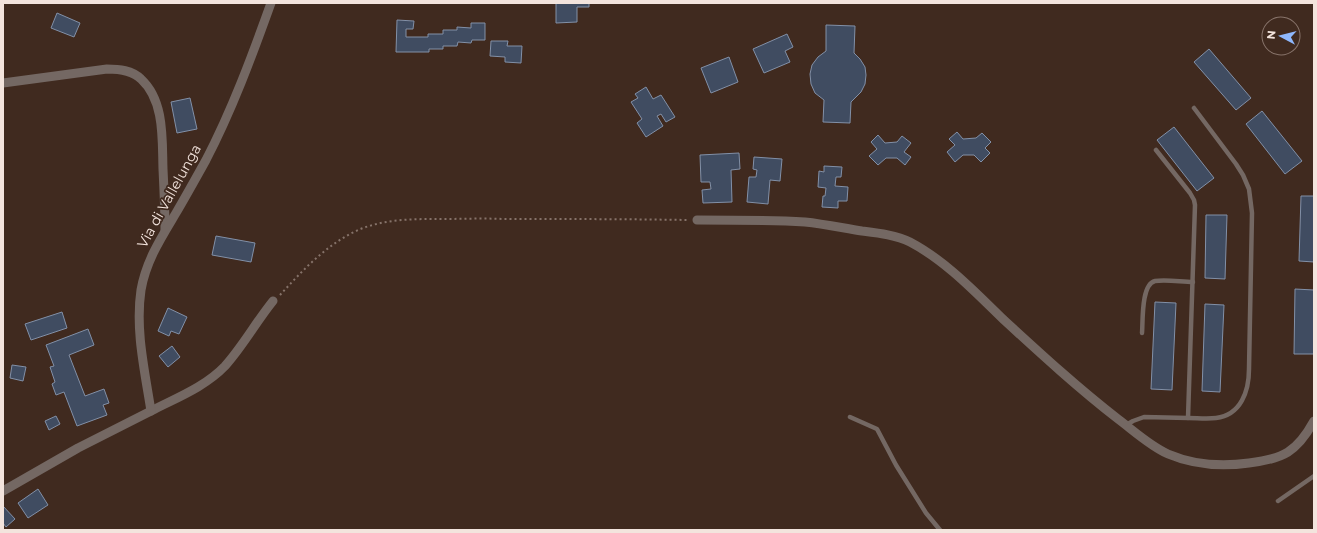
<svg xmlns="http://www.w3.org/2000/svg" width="1317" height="533" font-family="Montserrat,sans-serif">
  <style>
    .building { fill: #404c61; stroke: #8290a7 }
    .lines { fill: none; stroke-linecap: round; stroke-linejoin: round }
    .path { stroke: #86736a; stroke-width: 2; stroke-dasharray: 2 3; stroke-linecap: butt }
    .service { stroke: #746863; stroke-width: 4.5 }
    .minor { stroke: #746863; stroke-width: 9 }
    .labels { text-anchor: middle; stroke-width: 3.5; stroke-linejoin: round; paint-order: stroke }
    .street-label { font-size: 14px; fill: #f3e4dd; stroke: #402a1f }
  </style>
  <rect width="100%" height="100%" fill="#402a1f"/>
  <g class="building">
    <path d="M556,3H589V7H577V22L556,23Z"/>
    <path d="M57,13L80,23L74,37L51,28Z"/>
    <path d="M397,20L414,21L413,29H406V37H428V34H443V30H457V27L471,28V23H485V40H472L471,43L458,42L457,46H443V49H429V52H396Z"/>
    <path d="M826,25L855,26L854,53L860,59L865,67L866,75L865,84L861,92L851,102L850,123L823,122L824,100L815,93L811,84L810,74L812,65L818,57L826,51Z"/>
    <path d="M787,34L793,47L785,51L790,62L764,73L753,49Z"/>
    <path d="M491,41H508L507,46H522L521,63L505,62V57L490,56Z"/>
    <path d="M1209,49L1251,98L1236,110L1194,62Z"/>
    <path d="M729,57L738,82L711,93L701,68Z"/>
    <path d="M646,87L653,99L661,95L675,117L666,122L661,114L657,116L663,126L646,137L637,123L642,119L631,102L638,98L635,94Z"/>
    <path d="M190,98L197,129L177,133L171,102Z"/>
    <path d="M1262,111L1302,161L1285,174L1246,124Z"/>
    <path d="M1174,127L1214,178L1197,191L1157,140Z"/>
    <path d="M957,132L963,139L976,138L982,133L991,142L985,148L990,153L981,162L974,155H963L955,162L947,152L955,145L949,139Z"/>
    <path d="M878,135L885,143L897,142L902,136L911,143L904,152L911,157L905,165L897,158H886L878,165L869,156L877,149L871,142Z"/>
    <path d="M739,153L740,169L731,170L732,202L703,203L702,190L711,189L710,182H701L700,155Z"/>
    <path d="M754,157L782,159L780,181L770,180L768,204L747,202L749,177H756L757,170L753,169Z"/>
    <path d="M824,166L842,167L841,177H836L835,186L848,187L847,201H838V208L822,207L823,196H825L826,188L818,187L819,171L824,172Z"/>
    <path d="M1301,196H1314V262L1299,261Z"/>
    <path d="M1206,215H1227L1225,279L1205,278Z"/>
    <path d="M216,236L255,243L251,262L212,255Z"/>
    <path d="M1295,289L1314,290V354H1294Z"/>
    <path d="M1155,302L1176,303L1172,390L1151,389Z"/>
    <path d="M1205,304L1224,305L1220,392L1202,391Z"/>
    <path d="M168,308L187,317L179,334L171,331L169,336L158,331Z"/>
    <path d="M62,312L67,328L31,340L25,324Z"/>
    <path d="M88,329L94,345L69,355L85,396L104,389L109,403L103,405L107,415L77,426L64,392L56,395L52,384L55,382L50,367L54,366L46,345Z"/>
    <path d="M172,346L180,357L168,367L159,356Z"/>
    <path d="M12,365L26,367L23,381L10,378Z"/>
    <path d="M56,416L60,424L49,430L45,421Z"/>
    <path d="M38,489L48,505L28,518L18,503Z"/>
    <path d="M3,506L15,519L6,527L3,523Z"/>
  </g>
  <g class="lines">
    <path class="path" d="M280,295C302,271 326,245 356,231C382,219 412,219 440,219C461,219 482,218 503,219C565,219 627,219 688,220"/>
    <g class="service">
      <path d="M1142,333C1143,322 1141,284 1155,281C1166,279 1182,282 1193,282"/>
      <path d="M850,417L877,429L896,465L926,513L940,530"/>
      <path d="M1188,418C1197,418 1207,419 1216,418C1241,415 1249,391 1249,369L1252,213L1249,189L1243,175L1236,164L1194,108"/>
      <path d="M1126,425L1133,421L1144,417L1188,418L1195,205L1194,200L1190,193L1156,150"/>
      <path d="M1278,501L1314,476"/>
    </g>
    <g class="minor">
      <path d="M3,83L107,69C119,69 132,70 141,79C165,101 162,140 163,169C164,190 165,210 165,230"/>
      <path d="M697,220C733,220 769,220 805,222C824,224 843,228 862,231C878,233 896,235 910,242C946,261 975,292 1004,320C1041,354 1078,388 1118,419C1134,431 1150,446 1168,454C1194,465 1221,467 1249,463C1283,459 1297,452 1314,421"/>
      <path d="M151,411C176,398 205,387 225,366C243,346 256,322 273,301"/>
      <path d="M3,491L78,448L151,411C145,372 135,330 141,290C146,261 161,238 176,213C186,196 196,178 206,160C232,110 252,56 271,3"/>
    </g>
  </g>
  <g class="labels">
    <g class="street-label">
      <text transform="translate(169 196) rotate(-61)" y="5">Via di Vallelunga</text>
    </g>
  </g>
  <rect width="1317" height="533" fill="none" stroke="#f3e4dd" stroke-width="8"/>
  <g transform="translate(1281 36) rotate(277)"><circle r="19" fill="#402a1f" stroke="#88746b"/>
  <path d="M0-3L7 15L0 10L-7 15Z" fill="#8fb8fd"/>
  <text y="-6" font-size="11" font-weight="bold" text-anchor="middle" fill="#f3e4dd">N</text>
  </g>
</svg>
